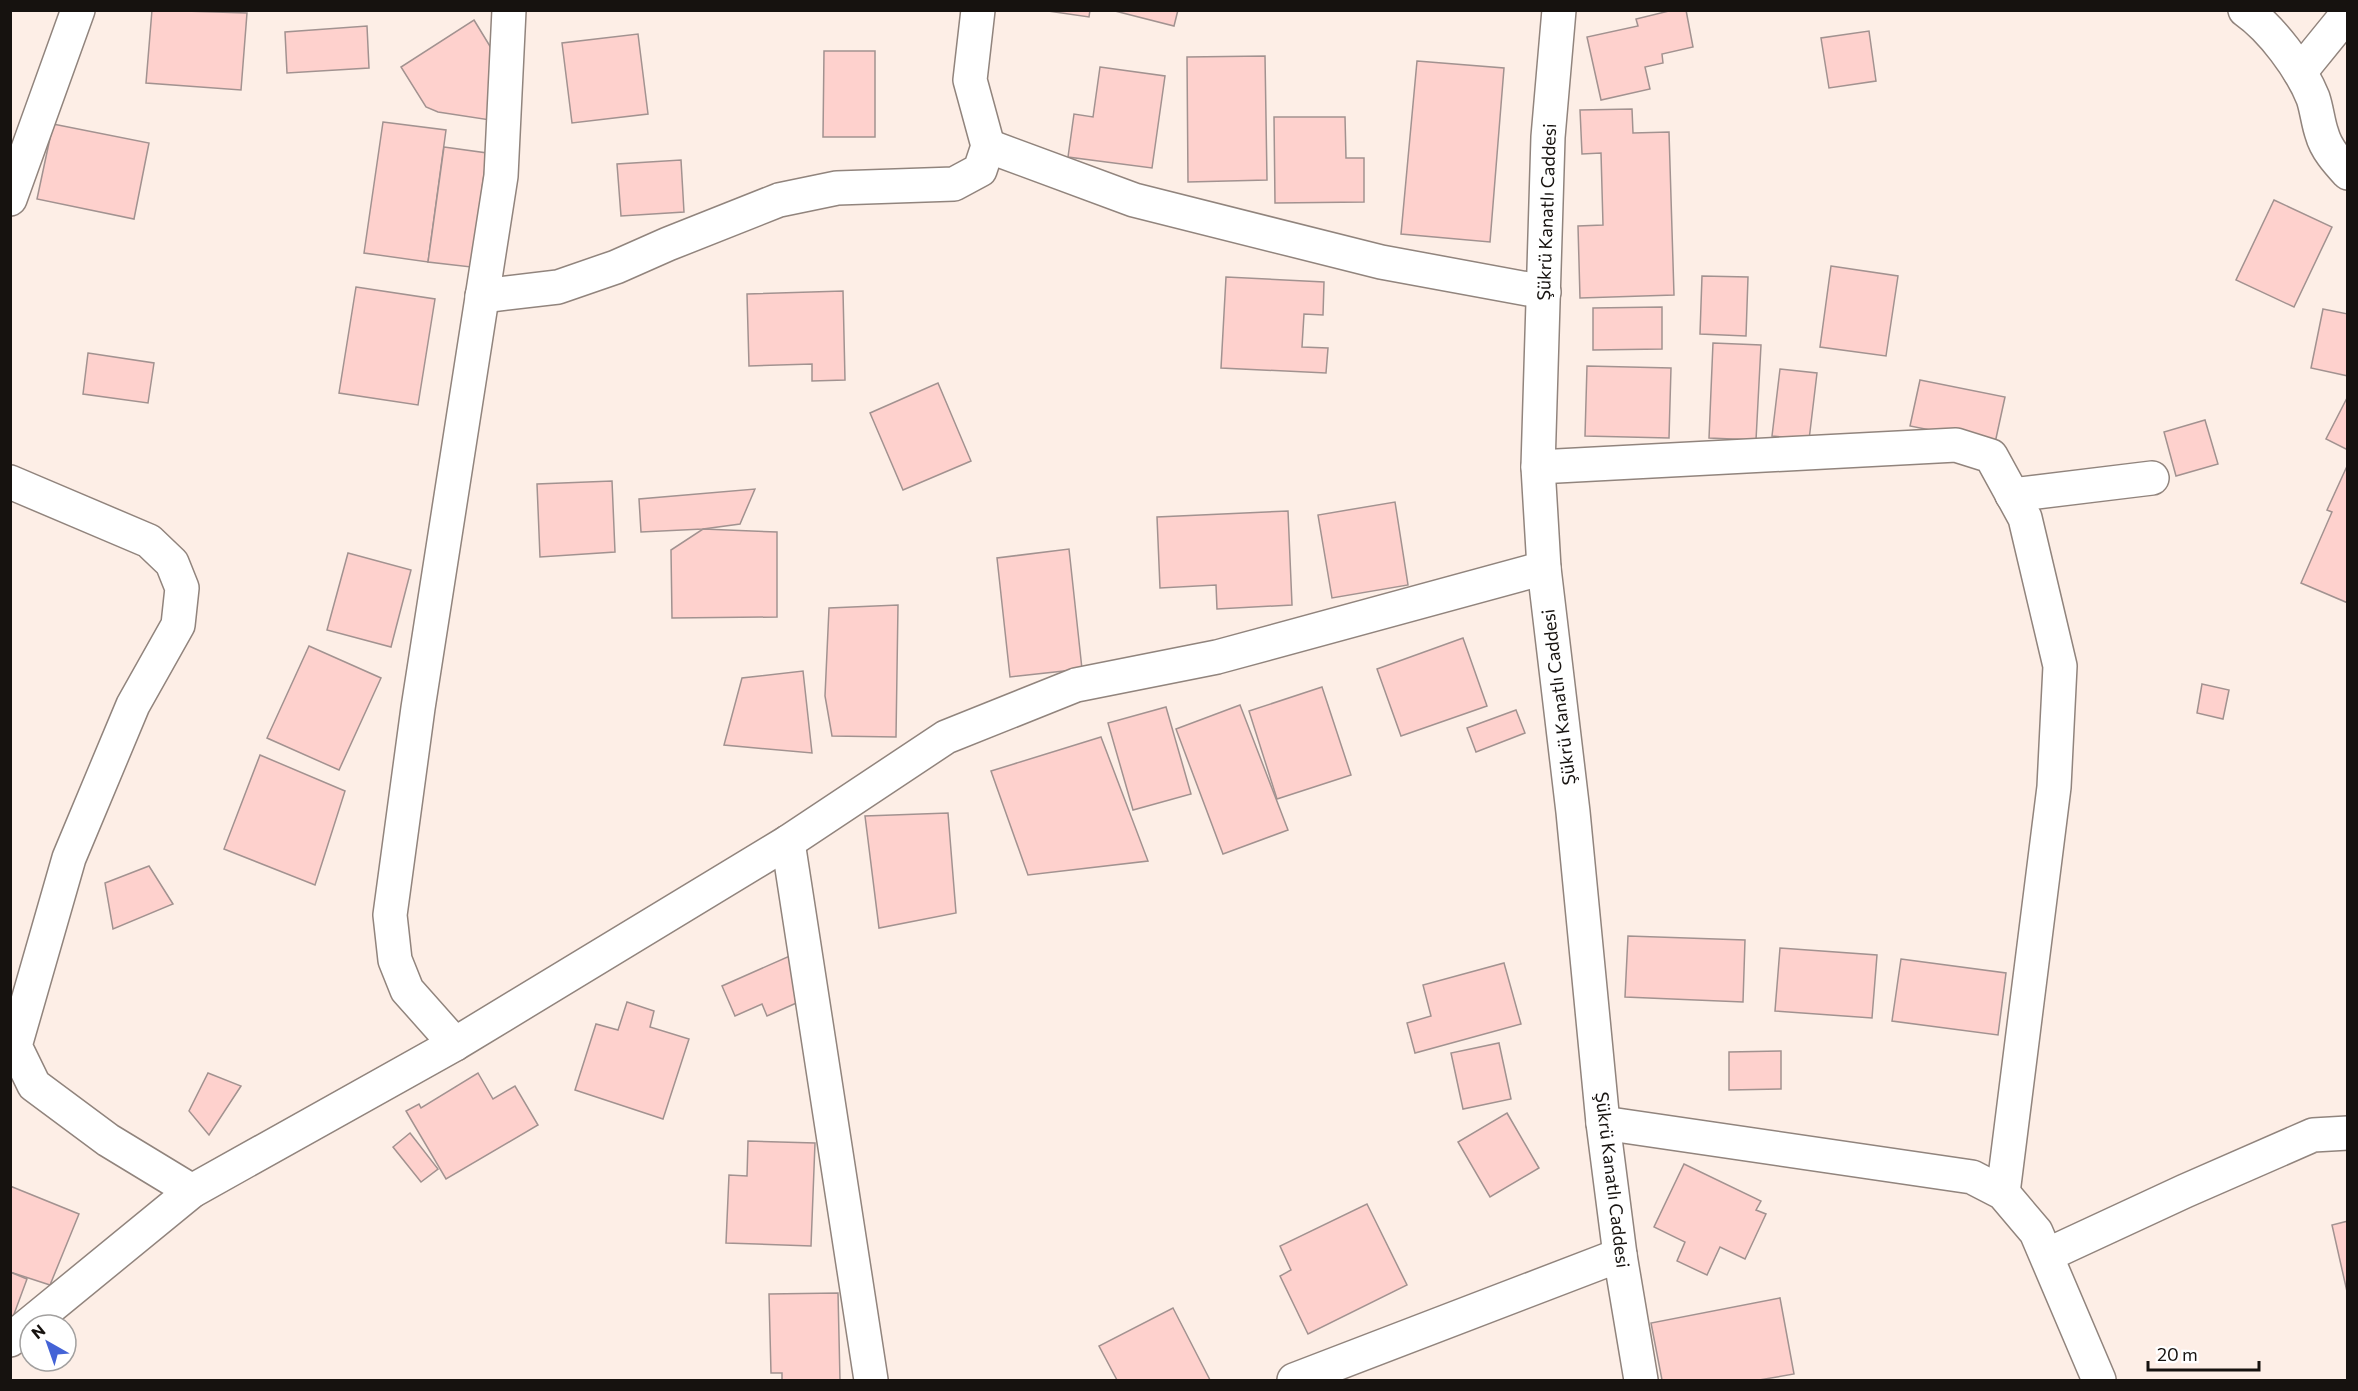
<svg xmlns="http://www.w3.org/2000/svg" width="2358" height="1391" font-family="Commissioner,sans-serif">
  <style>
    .building { fill: #fed1cd; stroke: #a29290; stroke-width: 1.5 }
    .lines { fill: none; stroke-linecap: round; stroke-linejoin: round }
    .minor-casing { stroke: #91847d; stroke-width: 36 }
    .minor { stroke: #fff; stroke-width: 33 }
    .labels { text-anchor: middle; stroke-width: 6; stroke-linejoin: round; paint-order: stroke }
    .street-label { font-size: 18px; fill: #16120f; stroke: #fff }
  </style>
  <rect width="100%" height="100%" fill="#fdeee6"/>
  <g class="building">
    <path d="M152,10L247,13L241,90L146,83Z"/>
    <path d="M1041,10H1090L1089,17Z"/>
    <path d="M1111,10H1178L1174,26Z"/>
    <path d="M1673,10H1686L1693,47L1662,54L1663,63L1645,67L1650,89L1601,100L1587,37L1638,26L1636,19Z"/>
    <path d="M474,20L499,61L490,120L438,112L426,107L401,67Z"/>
    <path d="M367,26L369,68L287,73L285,32Z"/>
    <path d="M1869,31L1876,81L1829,88L1821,38Z"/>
    <path d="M638,34L648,114L572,123L562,43Z"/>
    <path d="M824,51H875V137H823Z"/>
    <path d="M1265,56L1267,180L1188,182L1187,57Z"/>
    <path d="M1417,61L1504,68L1490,242L1401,234Z"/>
    <path d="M1100,67L1165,76L1152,168L1068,157L1074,114L1093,117Z"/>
    <path d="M1632,109L1633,133L1669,132L1674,295L1580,298L1578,226L1603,225L1601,153L1582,154L1580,110Z"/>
    <path d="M1274,117H1345L1346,158H1364V202L1275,203Z"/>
    <path d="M383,122L446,130L428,262L364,253Z"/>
    <path d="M53,124L149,143L134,219L37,199Z"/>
    <path d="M444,147L487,153L471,267L428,262Z"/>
    <path d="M681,160L684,212L621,216L617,164Z"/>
    <path d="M2274,200L2332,227L2294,307L2236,280Z"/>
    <path d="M1831,266L1898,276L1886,356L1820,347Z"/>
    <path d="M1702,276L1748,277L1746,336L1700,334Z"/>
    <path d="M1226,277L1324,282L1323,315L1304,314L1302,347L1328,348L1326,373L1221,368Z"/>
    <path d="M356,287L435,299L418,405L339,393Z"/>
    <path d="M843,291L845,380L812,381V364L749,366L747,294Z"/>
    <path d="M1662,307V349L1593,350V308Z"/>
    <path d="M2323,309L2348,314V376L2311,368Z"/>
    <path d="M1713,343L1761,345L1756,440L1709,438Z"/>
    <path d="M88,353L154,363L148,403L83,394Z"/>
    <path d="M1587,366L1671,368L1669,438L1585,436Z"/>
    <path d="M1780,369L1817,373L1809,440L1772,436Z"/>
    <path d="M1920,380L2005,397L1995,443L1910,426Z"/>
    <path d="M938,383L971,461L903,490L870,413Z"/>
    <path d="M2348,396V450L2326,439Z"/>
    <path d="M2205,420L2218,464L2176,476L2164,432Z"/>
    <path d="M2348,464V603L2301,583L2332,512L2327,510Z"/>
    <path d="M612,481L615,552L540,557L537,484Z"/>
    <path d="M755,489L740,524L703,529L641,532L639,499Z"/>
    <path d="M1395,502L1408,585L1332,598L1318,515Z"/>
    <path d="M1288,511L1292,605L1217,609L1216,585L1160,588L1157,517Z"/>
    <path d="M703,529L777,532V617L672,618L671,550Z"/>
    <path d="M1069,549L1082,669L1010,677L997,558Z"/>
    <path d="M348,553L411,570L391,647L327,630Z"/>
    <path d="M898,605L896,737L832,736L825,696L829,608Z"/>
    <path d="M1463,638L1487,706L1401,736L1377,669Z"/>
    <path d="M309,646L381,678L339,770L267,738Z"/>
    <path d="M803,671L812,753L724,745L742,678Z"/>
    <path d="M2202,684L2229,690L2223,719L2197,713Z"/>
    <path d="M1322,687L1351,775L1277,799L1249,711Z"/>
    <path d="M1240,705L1288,830L1223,854L1176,729Z"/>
    <path d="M1166,707L1191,794L1133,810L1108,723Z"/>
    <path d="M1516,710L1525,733L1476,752L1467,728Z"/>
    <path d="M1101,737L1148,861L1028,875L991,771Z"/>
    <path d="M260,755L345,791L315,885L224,849Z"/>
    <path d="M948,813L956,913L879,928L865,816Z"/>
    <path d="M149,866L173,904L113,929L105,883Z"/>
    <path d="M1628,936L1745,940L1743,1002L1625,997Z"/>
    <path d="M1780,948L1877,955L1872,1018L1775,1011Z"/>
    <path d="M792,955L810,997L767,1016L762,1004L735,1016L722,986Z"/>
    <path d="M1901,959L2006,973L1998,1035L1892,1021Z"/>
    <path d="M1504,963L1521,1024L1415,1053L1407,1023L1431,1016L1423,985Z"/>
    <path d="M627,1002L654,1011L650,1027L689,1039L663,1119L575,1090L596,1024L618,1030Z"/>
    <path d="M1499,1043L1511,1099L1463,1109L1451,1053Z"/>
    <path d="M1781,1051V1089L1729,1090V1052Z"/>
    <path d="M208,1073L241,1086L209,1135L189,1111Z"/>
    <path d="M478,1073L493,1099L515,1086L538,1125L446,1179L406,1111L419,1104L421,1108Z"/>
    <path d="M1507,1113L1539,1168L1490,1197L1458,1142Z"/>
    <path d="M410,1133L438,1169L421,1182L393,1147Z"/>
    <path d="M748,1141L815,1143L811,1246L726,1243L729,1175L747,1176Z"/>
    <path d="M1684,1164L1761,1201L1756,1210L1766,1214L1745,1259L1720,1247L1707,1275L1677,1261L1685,1242L1654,1227Z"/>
    <path d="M10,1186L79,1214L50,1285L10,1272Z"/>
    <path d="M1367,1204L1407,1285L1308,1334L1280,1276L1291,1270L1280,1246Z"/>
    <path d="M2348,1221V1296L2332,1225Z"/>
    <path d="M10,1272L27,1279L10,1325Z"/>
    <path d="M838,1293L840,1380H782V1373H771L769,1294Z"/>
    <path d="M1780,1298L1794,1374L1759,1380H1662L1651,1323Z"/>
    <path d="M1173,1308L1210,1380H1117L1099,1346Z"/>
  </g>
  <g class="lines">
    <defs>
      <g id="minor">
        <path d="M1559,10L1548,137L1538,467L1544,568L1573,812L1603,1123L1620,1255L1641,1380"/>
        <path d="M2245,10C2272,29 2301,68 2313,98C2317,110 2318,123 2322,134C2326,149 2338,162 2348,173"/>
        <path d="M2300,72L2348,13"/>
        <path d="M988,146L1134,200L1381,262L1544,292"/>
        <path d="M10,199L78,10"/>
        <path d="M482,296L558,287L616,267L668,244L779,200L837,188L954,184L980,170L988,146L970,80L978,10"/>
        <path d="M1538,467L1956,445L1991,456L2025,518L2060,666L2054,787L2003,1193"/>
        <path d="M10,482L149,541L172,563L182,588L178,625L133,705L69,858L15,1046L34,1085L108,1140L192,1191"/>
        <path d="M2012,495L2152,478"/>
        <path d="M788,842L871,1380"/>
        <path d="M455,1044L407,990L395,960L390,915L418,708L501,176L509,10"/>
        <path d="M1603,1123L1972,1177L2003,1193L2036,1232L2099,1380"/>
        <path d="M2047,1255L2185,1191L2313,1135L2348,1133"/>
        <path d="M10,1340L192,1191L455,1044L788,842L946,737L1076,685L1217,657L1544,568"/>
        <path d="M1294,1380L1620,1255"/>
      </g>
    </defs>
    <use href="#minor" class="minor-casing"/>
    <use href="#minor" class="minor"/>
  </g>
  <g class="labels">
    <g class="street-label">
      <text transform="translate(1547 212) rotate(-88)" y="6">Şükrü Kanatlı Caddesi</text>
      <text transform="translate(1559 697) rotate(-97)" y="6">Şükrü Kanatlı Caddesi</text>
      <text transform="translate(1612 1180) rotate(83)" y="6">Şükrü Kanatlı Caddesi</text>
    </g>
  </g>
  <rect width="2358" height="1391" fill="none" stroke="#16120f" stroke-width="24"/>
  <g transform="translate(48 1343) rotate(320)"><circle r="28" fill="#ffffff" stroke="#a2a09f" stroke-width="1.5"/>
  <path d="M0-4.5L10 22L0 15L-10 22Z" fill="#4463d6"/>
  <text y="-9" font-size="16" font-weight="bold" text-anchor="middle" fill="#16120f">N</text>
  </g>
  <path d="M2148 1361v9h111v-9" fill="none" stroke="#16120f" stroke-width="3"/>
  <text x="2157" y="1361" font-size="18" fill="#16120f" stroke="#ffffff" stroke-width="4.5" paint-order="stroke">20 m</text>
</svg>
